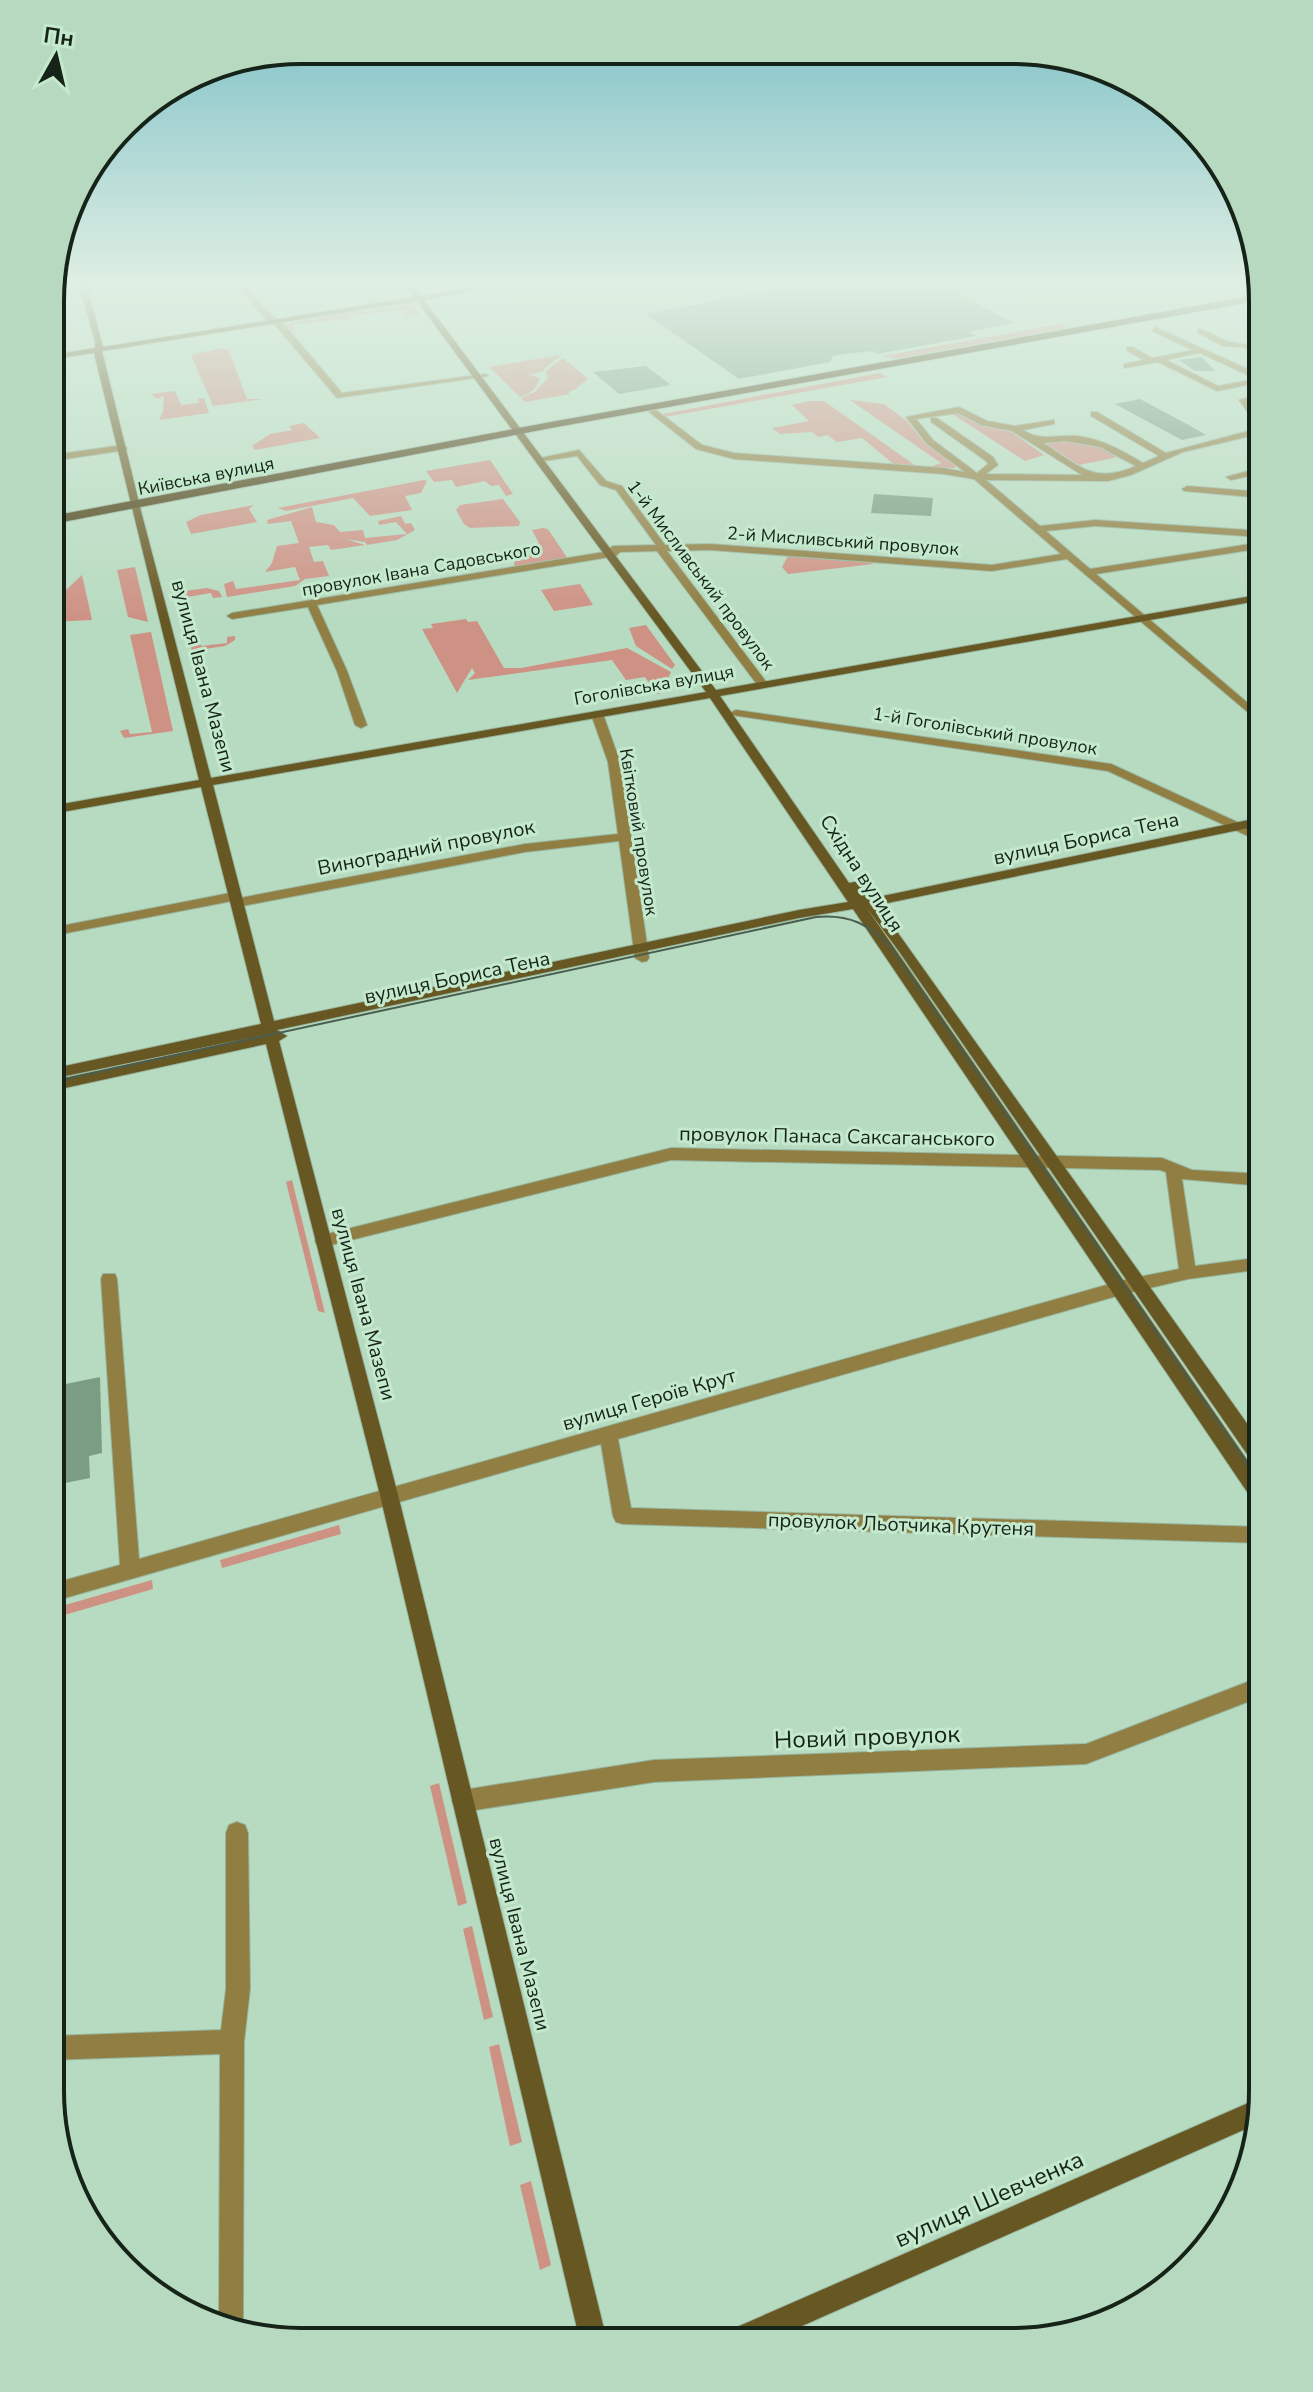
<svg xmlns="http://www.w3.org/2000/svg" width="1313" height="2392" font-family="'Nunito Sans',sans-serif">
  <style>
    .green { fill: #ce9285 }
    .building { fill: #7b9d84 }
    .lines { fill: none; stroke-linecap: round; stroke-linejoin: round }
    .street-casing { stroke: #97b69f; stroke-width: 2 }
    .secondary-casing { stroke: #97b69f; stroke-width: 2 }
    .primary-casing { stroke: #97b69f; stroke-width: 2 }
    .street { fill: #907e43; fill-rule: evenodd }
    .secondary { fill: #675723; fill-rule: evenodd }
    .primary { fill: #493d12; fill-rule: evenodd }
    .tram { stroke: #4a5e4f; stroke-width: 2 }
    .labels { text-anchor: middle; stroke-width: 6; stroke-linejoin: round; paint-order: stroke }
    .far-street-label { font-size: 18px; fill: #162319; stroke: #c4e9cd }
    .street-label { font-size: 20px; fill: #162319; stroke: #c4e9cd }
    .near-street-label { font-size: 24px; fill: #162319; stroke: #c4e9cd }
    .rim { fill: none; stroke: #162319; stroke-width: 4 }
  </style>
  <rect width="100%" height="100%" fill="#b7dbc0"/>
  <g class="green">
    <path d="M405,305H413L421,315L399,318L407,315L404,310L348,316V319L293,325L295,331H304L295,332L283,324L395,306L404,308L399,306Z"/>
    <path d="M1060,324L1068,328L896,359L883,356Z"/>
    <path d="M221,348L229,351L247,399H264L213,406L191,355Z"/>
    <path d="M561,355L541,372L529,375L540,378C537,389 530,393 520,397L489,367Z"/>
    <path d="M563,358L588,379L574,390L568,392L570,394L525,402L521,398L535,392L548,378L545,372Z"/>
    <path d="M880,373L887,377L665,417L663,414Z"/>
    <path d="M175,391L181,405L199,403L198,399L204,398L209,413L159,420L163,412L164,396L157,399L151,394Z"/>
    <path d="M850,400L884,404L907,421L924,442L955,464V468L930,467L941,463Z"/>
    <path d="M809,401H824L916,466H896L862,438L837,442L827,435L818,437L812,432L780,434L772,428L809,421L792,405Z"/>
    <path d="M956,413L1006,428L1044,455L1025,461L954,415L936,416Z"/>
    <path d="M304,423L320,438L255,450L252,446L270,434L292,430L289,426Z"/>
    <path d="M1067,439L1102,447L1118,457L1079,465L1046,444Z"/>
    <path d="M490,460L513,494L506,496L499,485L491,486L485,481L456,487L452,480L434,482L426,471Z"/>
    <path d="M424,480L427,481L421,493L405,496L412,510L370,516L353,498L286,511L278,508Z"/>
    <path d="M503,499L520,522L519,526L470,528L464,524L456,510L460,505Z"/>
    <path d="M254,505L249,509L257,522L191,534L186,522L201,515Z"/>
    <path d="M312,507L316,522L334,525L340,532L363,530L365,538L407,534L396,522L379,525L378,521L401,516L405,524L411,523L415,530L397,540L367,545L365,542L346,539L365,545L331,550L328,545L309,547L314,562L323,561L329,576L305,579L295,586L227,597L224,584L233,581L236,589L300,580L295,567L265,572L272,563L277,546L299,543L291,521L268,524L267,520Z"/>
    <path d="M543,528L548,529L568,559L514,567L515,556L539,543L532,530Z"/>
    <path d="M788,556L872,562L873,564L788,574L782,567Z"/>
    <path d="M135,567L148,622L128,617L117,570Z"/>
    <path d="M82,575L92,620L52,622V603Z"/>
    <path d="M580,584L593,605L554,611L541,590Z"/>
    <path d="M207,588L219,591L222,597L213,598L211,593L187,597L201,646L227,643V637L235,636V640L225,646L192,651L177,592Z"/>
    <path d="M466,619L468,622L477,621L504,668H521L627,648L671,672L665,685L659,686H665L662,693L657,694L645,677L626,680L612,660L468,680L475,673L472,668L457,693L422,629L433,628L431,624Z"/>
    <path d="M646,625L675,665L672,669L636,646L629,628Z"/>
    <path d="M151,632L173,731L124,738L120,731L128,729L130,734L152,732L130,635Z"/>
    <path d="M292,1180L325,1313L318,1311L286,1182Z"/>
    <path d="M339,1525L341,1534L222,1568L220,1560Z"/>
    <path d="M152,1580L153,1589L51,1619V1609Z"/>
    <path d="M439,1783L467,1903L458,1906L430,1786Z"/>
    <path d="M472,1926L493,2017L484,2020L463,1929Z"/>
    <path d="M499,2044L522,2142L510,2146L489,2047Z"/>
    <path d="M531,2181L551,2265L540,2270L520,2185Z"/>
  </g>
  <g class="building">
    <path d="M780,282H984V289L959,294L1014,323L969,332L976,336L877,354L873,351L844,354L833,356L830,362L739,379L646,314L766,291L757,286Z"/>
    <path d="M1202,357L1215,371H1195L1179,360Z"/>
    <path d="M646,366L671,385L619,394L593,372Z"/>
    <path d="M1140,399L1185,423L1206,435L1182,440L1115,404Z"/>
    <path d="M874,494L933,498L931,516L871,513Z"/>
    <path d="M100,1377L102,1453L89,1456L90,1478L60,1484V1458L51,1460V1387Z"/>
  </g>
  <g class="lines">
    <defs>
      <g id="street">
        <path d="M234,282H241L271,315L282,322L342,393L485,374L489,376L337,398L276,326L265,319Z"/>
        <path d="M1257,310L1263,312V317L1254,314Z"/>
        <path d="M1155,327L1263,376V382L1217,391L1158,362L1124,368V364L1144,360L1127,351V347H1133L1152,358L1193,350L1152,331ZM1198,353H1200L1256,379L1218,386L1166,360Z"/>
        <path d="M1198,329C1210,330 1219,340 1230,342C1243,344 1251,345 1263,351V356L1243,347L1223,346L1198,333Z"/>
        <path d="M1263,394V399L1248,401L1263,418V425L1253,420L1239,400Z"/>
        <path d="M959,407L987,421L1015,426L1054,420V424L1023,430C1042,442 1056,434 1078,436C1102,439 1123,451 1143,463L1159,456L1091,416V412H1097L1166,453L1263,427V433L1183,452L1131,475L1108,481L986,480L1040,526L1095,520L1249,530L1263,539V548L1096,574L1263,716V725L1067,559L992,571L710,550L667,551L767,683L769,685L763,688L759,687L657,551L620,552L616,556L317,605L347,671L367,725L361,728L355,725L337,671L308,607L232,619L227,616L232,613L610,551L608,549L613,546L656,545L616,490L600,485L577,456L544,461L540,458L579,450L606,481L622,486L665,545L710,544L992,565L1061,554L974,479L944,474L734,459L696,449L649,412L656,410L702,445L734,453L944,468L965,472L927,444L906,417ZM958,413L981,425L1012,431L1082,475L986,474L998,465L993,457L937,418H931V422L986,461L988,464L977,473L933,440L916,419ZM1066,441L1100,447L1136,466C1093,485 1079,465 1043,443ZM1095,526L1246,536L1256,543L1090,569L1046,531Z"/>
        <path d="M123,445L127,448L126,450L52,461V455Z"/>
        <path d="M1263,467V473L1231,480L1226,477Z"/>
        <path d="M1187,486L1263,492V498L1184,491L1182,489Z"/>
        <path d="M736,710L1111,764L1263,834V843L1108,771L732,715L730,713Z"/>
        <path d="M597,711L603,714L620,762L649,958L647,961L642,962L635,958L619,841L525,852L237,907L232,906V901L51,936V928L235,892L240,893V898L525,844L618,834L608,762L591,714Z"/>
        <path d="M671,1148L1162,1158L1192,1170L1263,1174V1186L1182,1179L1195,1266L1263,1257V1269L1188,1279L1124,1294L618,1439L631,1508L1263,1527V1543L623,1524L616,1522L613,1516L601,1444L51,1602V1584L120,1565L101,1279L103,1274H115L117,1279L139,1559L1124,1280L1179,1269L1166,1172L1160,1170L671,1160L323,1247L317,1245L315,1241L317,1237L323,1235Z"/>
        <path d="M1263,1676V1696L1086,1764L654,1782L463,1812L455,1809L452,1801L455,1793L463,1790L654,1760L1086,1744Z"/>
        <path d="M237,1822L245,1825L248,1833L250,1989L244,2042L243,2330L219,2319L220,2054L50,2060V2036L221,2030L226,1989V1833L229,1825Z"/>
      </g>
      <g id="secondary">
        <path d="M78,282H86L103,347L414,297L404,282H411L421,296L504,282H522L424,300L716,690L1263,594V600L720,696L849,883L860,881L873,898L1263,817V825L878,905L1263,1446V1469L1256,1467L898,950L866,907L1263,1483V1507L1256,1505L853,909L799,918L277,1030L287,1036L279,1041L398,1495L607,2341H580L380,1495L266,1044L51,1091V1081L263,1035L51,1079V1069L261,1024L201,787L51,814V806L199,780L94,353L52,359V355L95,348V341ZM417,301L706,692L211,778L142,515L102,351ZM710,698L848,902L799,910L274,1021L213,785Z"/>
        <path d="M1262,2097L1259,2123L768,2341H725L728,2331Z"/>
      </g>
      <path id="primary" d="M1262,294V300L551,428L52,524V516L551,422Z"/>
    </defs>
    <use href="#street" class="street-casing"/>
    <use href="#secondary" class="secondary-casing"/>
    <use href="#primary" class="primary-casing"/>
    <use href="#street" class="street"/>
    <use href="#secondary" class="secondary"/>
    <use href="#primary" class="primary"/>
    <path class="tram" d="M51,1082L816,917C849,914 870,924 892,949L1263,1487"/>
  </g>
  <linearGradient id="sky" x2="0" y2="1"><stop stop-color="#7bbfc6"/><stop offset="0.46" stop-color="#dfefe3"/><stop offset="1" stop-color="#dfefe3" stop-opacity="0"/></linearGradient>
  <rect width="1313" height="617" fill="url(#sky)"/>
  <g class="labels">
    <g class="far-street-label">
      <text transform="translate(206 476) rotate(-11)" y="6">Київська вулиця</text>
      <text transform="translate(843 541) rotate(4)" y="6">2-й Мисливський провулок</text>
      <text transform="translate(421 569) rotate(-10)" y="6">провулок Івана Садовського</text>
      <text transform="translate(701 575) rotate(53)" y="6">1-й Мисливський провулок</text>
      <text transform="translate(654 685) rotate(-10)" y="6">Гоголівська вулиця</text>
      <text transform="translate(985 731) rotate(9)" y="6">1-й Гоголівський провулок</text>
      <text transform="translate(639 832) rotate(81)" y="6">Квітковий провулок</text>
    </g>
    <g class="street-label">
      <text transform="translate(204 676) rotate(75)" y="7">вулиця Івана Мазепи</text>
      <text transform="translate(1086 838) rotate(-12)" y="7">вулиця Бориса Тена</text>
      <text transform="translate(426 847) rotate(-11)" y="7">Виноградний провулок</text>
      <text transform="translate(862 873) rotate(57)" y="7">Східна вулиця</text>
      <text transform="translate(457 977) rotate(-12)" y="7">вулиця Бориса Тена</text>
      <text transform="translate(837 1136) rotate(1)" y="7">провулок Панаса Саксаганського</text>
      <text transform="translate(364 1304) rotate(75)" y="7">вулиця Івана Мазепи</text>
      <text transform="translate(649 1399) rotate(-16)" y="7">вулиця Героїв Крут</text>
      <text transform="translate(901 1524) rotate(2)" y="7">провулок Льотчика Крутеня</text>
      <text transform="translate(520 1934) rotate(76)" y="7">вулиця Івана Мазепи</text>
    </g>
    <g class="near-street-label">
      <text transform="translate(867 1737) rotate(-2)" y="8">Новий провулок</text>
      <text transform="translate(989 2199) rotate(-24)" y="8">вулиця Шевченка</text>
    </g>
  </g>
  <path d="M0 0H1313V2392H0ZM301 64H1012A237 237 0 0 1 1249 301V2091A237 237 0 0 1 1012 2328H301A237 237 0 0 1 64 2091V301A237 237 0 0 1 301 64Z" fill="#b6d9bf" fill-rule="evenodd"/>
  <path class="rim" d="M301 64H1012A237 237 0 0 1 1249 301V2091A237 237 0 0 1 1012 2328H301A237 237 0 0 1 64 2091V301A237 237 0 0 1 301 64Z"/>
  <g transform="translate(56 56) rotate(8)" stroke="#c4e9cd" stroke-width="6" paint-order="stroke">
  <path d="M0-6L14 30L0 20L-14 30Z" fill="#162319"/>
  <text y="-12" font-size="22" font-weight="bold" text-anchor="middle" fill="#162319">Пн</text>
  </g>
</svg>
